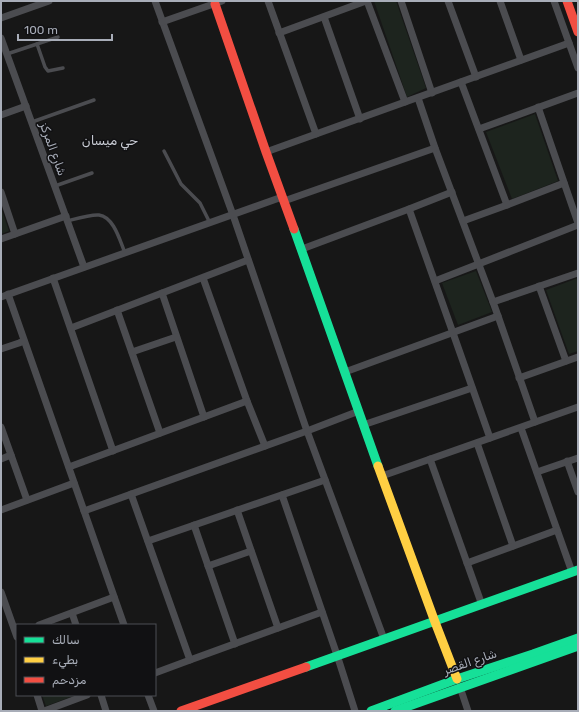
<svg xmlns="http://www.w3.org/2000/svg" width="579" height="712" font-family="Rubik,Cairo,sans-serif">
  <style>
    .green { fill: #1d241e }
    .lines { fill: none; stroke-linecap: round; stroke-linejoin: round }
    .lane { stroke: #4b4c50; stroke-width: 3.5 }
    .street { stroke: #4b4c50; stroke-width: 7 }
    .fast { stroke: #16e098; stroke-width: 9 }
    .slow { stroke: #ffcf43; stroke-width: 9 }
    .jam { stroke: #f24e42; stroke-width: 9 }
    .labels { text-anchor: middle; stroke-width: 3; stroke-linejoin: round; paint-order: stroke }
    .street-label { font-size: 12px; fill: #a8adb8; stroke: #111113 }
    .neighbourhood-label { font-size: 13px; fill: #c9ccd4; stroke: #111113 }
  </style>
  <rect width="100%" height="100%" fill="#171717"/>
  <g class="green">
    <path d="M374,1H396L426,88L407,97Z"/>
    <path d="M535,114L558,181L512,199L486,132Z"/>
    <path d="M1,208L9,231L1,234Z"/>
    <path d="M476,271L492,312L458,325L442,283Z"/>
    <path d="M578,278V351L569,354L546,290Z"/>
    <path d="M42,695H76L46,706Z"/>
  </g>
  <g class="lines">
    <g class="lane">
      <path d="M37,44L45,67L48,71L63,68"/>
      <path d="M7,54L58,37"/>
      <path d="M32,122L94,100"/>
      <path d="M164,151L181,184L200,203L210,223"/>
      <path d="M55,186L92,173"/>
      <path d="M67,221C75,219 92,214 99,215C114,217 120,241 125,253"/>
    </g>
    <g class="street">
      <path d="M155,1L233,215L307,431L384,639"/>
      <path d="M268,1L316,134"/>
      <path d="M367,1L405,102"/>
      <path d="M401,1L432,93"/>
      <path d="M448,1L476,77"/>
      <path d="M500,1L521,60"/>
      <path d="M554,1L578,68"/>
      <path d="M324,17L360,119"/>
      <path d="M1,18L49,1"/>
      <path d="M162,22L222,1"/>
      <path d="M279,33L366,1"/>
      <path d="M1,38L84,267"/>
      <path d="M461,82L507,205"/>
      <path d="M418,98L435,148L493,302"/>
      <path d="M538,107L578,223"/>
      <path d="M1,115L26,106"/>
      <path d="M479,129L578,93"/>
      <path d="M266,152L569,43"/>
      <path d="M1,192L15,234"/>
      <path d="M284,201L435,148"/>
      <path d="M409,209L453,333L490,438"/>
      <path d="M463,221L507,205L564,183"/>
      <path d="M1,239L66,216"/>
      <path d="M302,249L409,209L452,192"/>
      <path d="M53,278L113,451"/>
      <path d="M203,278L247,401L265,446"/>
      <path d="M435,281L578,225"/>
      <path d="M539,286L566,361"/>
      <path d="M162,293L204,417"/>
      <path d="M8,294L124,625"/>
      <path d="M1,297L282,197"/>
      <path d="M117,310L160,433"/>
      <path d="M498,316L535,422"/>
      <path d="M71,328L248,260"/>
      <path d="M1,349L19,343L24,341"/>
      <path d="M132,352L176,337"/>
      <path d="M345,372L498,316L493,302L578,273"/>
      <path d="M519,378L578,357"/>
      <path d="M363,425L472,388"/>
      <path d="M1,427L27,500"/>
      <path d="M521,428L572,572"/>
      <path d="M477,443L513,546"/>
      <path d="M1,459L11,455"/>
      <path d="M430,459L482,605"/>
      <path d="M567,461L578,492"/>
      <path d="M69,467L247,401"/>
      <path d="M537,472L578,458"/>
      <path d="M382,476L578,407"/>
      <path d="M131,494L190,660"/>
      <path d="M282,495L337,655L355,711"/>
      <path d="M1,510L74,483"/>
      <path d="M237,510L278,628"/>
      <path d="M84,511L307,431L359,411"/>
      <path d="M194,525L235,644"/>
      <path d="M148,541L325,480"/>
      <path d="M467,563L557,530"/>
      <path d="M208,566L251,551"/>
      <path d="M1,592L17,637"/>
      <path d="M72,613L76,625"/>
      <path d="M39,625L114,597"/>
      <path d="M155,673L190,660L322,612"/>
      <path d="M460,687L468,711"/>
      <path d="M37,695L42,711"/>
      <path d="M101,695L106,711"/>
      <path d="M148,695L154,711"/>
      <path d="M44,711L87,695"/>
    </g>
    <g class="fast">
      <path d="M294,229L378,466"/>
      <path d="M306,667L578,570"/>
      <path d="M371,711L457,679L533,654L578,638"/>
      <path d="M395,711L578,646"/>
    </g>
    <path class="slow" d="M378,466L435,622L457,679"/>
    <g class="jam">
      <path d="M567,1L578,32"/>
      <path d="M215,4L266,152L294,229"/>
      <path d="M181,711L306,667"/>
    </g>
  </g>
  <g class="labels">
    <g class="street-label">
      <text transform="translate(53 149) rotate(70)" y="4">شارع المركز</text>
      <text transform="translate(470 662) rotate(-19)" y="4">شارع القصر</text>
    </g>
    <g class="neighbourhood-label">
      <text x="110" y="145">حي ميسان</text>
    </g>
  </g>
  <rect width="579" height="712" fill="none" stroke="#a8adb8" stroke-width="4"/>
  <rect x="16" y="624" width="140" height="72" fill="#111113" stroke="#4d4f55"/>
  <rect x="24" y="637" width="20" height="6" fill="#16e098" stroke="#4d4f55"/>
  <text x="52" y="644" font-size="12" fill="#a8adb8">سالك</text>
  <rect x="24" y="657" width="20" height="6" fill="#ffcf43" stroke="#4d4f55"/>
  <text x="52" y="664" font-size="12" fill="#a8adb8">بطيء</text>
  <rect x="24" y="677" width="20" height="6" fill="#f24e42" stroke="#4d4f55"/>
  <text x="52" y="684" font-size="12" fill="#a8adb8">مزدحم</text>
  <path d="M18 34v6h94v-6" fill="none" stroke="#a8adb8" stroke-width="2"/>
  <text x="24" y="34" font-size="12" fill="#a8adb8" stroke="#111113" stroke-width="3" paint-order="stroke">100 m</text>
</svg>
